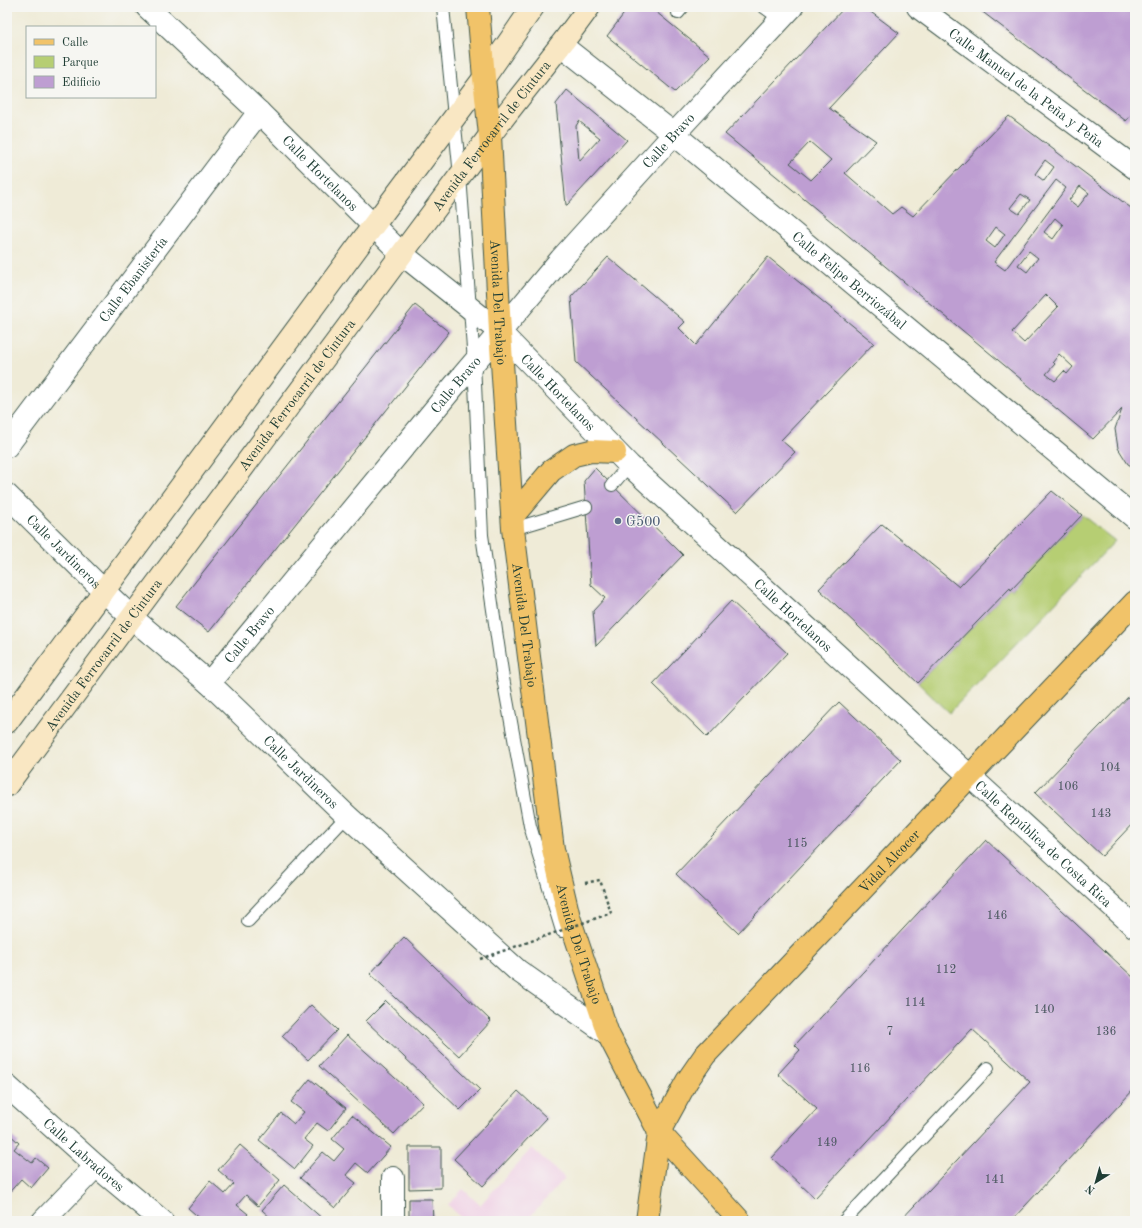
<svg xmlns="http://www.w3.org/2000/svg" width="1142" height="1228" font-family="'Old Standard TT',serif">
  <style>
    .built { fill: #f0d0e5 }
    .green { fill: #b6ce73; stroke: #6a8654 }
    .building { fill: #be9ed2; fill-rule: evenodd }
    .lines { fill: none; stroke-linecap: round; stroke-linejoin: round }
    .lane-casing { stroke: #3e574c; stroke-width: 14 }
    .street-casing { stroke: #3e574c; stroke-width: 24 }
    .secondary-casing { stroke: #3e574c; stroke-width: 24 }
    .primary-casing { stroke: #3e574c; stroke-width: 24 }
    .path { stroke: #3e574c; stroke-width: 2.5; stroke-dasharray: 3 3; stroke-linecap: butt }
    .lane { stroke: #fff; stroke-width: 12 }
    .street { stroke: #fff; stroke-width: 22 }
    .secondary { stroke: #f9e7c3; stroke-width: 22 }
    .primary { stroke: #f1c369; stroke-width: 22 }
    .path-bridge { stroke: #3e574c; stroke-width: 2.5; stroke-dasharray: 3 3; stroke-linecap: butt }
    .service-dot { fill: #5c6f8a; stroke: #f6f6f2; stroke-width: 1.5 }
    .labels { text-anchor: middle; stroke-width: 3; stroke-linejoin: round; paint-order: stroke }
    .number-label { font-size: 12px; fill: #47555c }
    .street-label { font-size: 14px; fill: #1f3d34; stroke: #f6f6f2 }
    .service-label { font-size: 14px; fill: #4e5e75; stroke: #f6f6f2; text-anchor: start }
  </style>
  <rect width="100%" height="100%" fill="#f6f6f2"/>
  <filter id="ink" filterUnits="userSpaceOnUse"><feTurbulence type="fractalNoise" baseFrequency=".025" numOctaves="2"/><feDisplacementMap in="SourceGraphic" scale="8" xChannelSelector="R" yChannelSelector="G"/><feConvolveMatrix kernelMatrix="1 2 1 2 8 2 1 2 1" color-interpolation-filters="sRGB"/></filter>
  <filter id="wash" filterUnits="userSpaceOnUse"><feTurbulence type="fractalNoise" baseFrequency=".012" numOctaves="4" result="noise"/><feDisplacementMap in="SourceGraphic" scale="16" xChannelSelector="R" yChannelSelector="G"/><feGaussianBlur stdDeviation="0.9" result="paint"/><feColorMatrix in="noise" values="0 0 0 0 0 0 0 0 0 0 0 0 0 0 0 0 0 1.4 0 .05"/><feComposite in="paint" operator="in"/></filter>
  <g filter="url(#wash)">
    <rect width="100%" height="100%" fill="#efebd7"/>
    <path class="built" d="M532,1148L565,1178L526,1221H465L448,1205L463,1189L480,1205Z"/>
    <path class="green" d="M1082,515L1115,541L949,713L918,683L1010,588L1012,590Z"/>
    <g id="blocks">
      <g class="building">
        <path d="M629,7H650L710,56L675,92L607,36Z"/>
        <path d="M845,7H864L899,33L829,108L876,141L845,173L892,214L901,207L913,216L1009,116L1135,211V395L1133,397H1135V468L1128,464L1118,448L1115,429L1122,409L1093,439L838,227L725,134ZM810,142L831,160L811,180L790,163ZM1045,160L1054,167L1044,181L1035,174ZM1056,180L1066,188L1005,270L994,262ZM1080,186L1089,193L1078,207L1069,200ZM1021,194L1030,200L1019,214L1010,208ZM1055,218L1063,225L1053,239L1044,232ZM996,227L1005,234L995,248L986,241ZM1029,251L1038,258L1027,272L1018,265ZM1046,295L1058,307L1024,343L1012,332ZM1059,354L1073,367L1067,374L1064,371L1055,381L1046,374L1055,364L1053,362Z"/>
        <path d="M976,7H1135V111L1126,121Z"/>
        <path d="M567,90L627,140L567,205H566L556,104ZM579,121L600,138L579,161L576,126Z"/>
        <path d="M608,257L685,322L679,328L696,345L768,257L874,343L781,440L795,452L737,512L576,362L571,297Z"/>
        <path d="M415,305L449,332L209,632L176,606Z"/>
        <path d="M595,468L683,555L596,646L593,611L605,598L591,585L584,481Z"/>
        <path d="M1052,491L1082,515L1011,590L1010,588L918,683L819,589L882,524L959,587Z"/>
        <path d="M731,601L787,653L707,737L653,684Z"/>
        <path d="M1135,690V821L1102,856L1035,793Z"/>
        <path d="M839,702L901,760L738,933L676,874Z"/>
        <path d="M986,840L1135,979V1088L1011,1221H900L1030,1082L972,1029L815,1198L772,1158L817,1109L778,1074L800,1050L795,1045Z"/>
        <path d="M404,937L491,1021L459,1056L370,974Z"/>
        <path d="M386,1001L480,1090L460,1110L366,1021Z"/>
        <path d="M311,1005L337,1030L308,1060L282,1036Z"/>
        <path d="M347,1035L423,1103L394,1134L319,1066Z"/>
        <path d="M310,1079L346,1108L328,1131L317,1123L304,1139L313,1146L295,1169L259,1140L281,1113L294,1124L304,1112L291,1102Z"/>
        <path d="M518,1091L547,1118L483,1186L454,1159Z"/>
        <path d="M352,1115L391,1147L368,1173L356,1163L346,1175L356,1183L335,1208L300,1178L323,1152L334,1161L344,1149L332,1139Z"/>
        <path d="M7,1132L19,1143L14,1149L32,1163L36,1158L48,1168L31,1188L21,1179L7,1195Z"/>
        <path d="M240,1145L280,1180L258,1206L246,1195L237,1205L248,1214L242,1221H203L188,1208L210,1181L225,1194L234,1184L218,1170Z"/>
        <path d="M409,1147H441V1188L409,1189Z"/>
        <path d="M284,1185L324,1220V1221H274L262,1210Z"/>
        <path d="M409,1199H432L433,1221H409Z"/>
      </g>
    </g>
  </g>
  <g filter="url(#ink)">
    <use href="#blocks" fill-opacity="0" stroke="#3e574c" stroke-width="1"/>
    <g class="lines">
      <defs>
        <g id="lane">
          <path d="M443,7L460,176L474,362L482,535L503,678L530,826L562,931"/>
          <path d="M764,7L781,19"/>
          <path d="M678,13L683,7"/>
          <path d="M612,485L629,465"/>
          <path d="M513,529L586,507"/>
          <path d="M248,921L347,816"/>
          <path d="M844,1221L988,1068"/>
        </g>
        <g id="street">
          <path id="s1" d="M147,7L259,112L402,254L500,332L629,465L1135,927"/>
          <path id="s2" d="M918,7L1135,168"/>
          <path id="s3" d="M561,45L674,134L1135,518"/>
          <path id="s4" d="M7,446L259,112"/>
          <path id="s5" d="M7,495L104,591L131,617L209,683L347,816L517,970L608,1034"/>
          <path id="s6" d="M209,683L454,386L500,332L561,259L674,134L792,7"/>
          <path id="s7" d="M7,1086L96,1166L162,1221"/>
          <path d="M393,1178V1221"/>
          <path d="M43,1221L96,1166"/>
        </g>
        <g id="secondary">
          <path d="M7,722L373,226L484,78L533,7"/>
          <path id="s8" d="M7,785C166,569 327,354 488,138C521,94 557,52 589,7"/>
        </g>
        <g id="primary">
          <path id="s9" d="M478,7L484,78L490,135L500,332L513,529L553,849L569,917L608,1034L659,1132L740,1221"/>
          <path d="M513,516L551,471L574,455L591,451L615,452"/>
          <path id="s10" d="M647,1221L659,1132L687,1081L705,1055L1135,602"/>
        </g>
      </defs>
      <use href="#lane" class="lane-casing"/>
      <use href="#street" class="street-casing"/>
      <use href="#secondary" class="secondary-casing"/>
      <use href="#primary" class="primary-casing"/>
      <path class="path" d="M585,883L600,880L611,913"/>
      <use href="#lane" class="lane"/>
      <use href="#street" class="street"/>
      <use href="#secondary" class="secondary"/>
      <use href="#primary" class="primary"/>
      <path class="path-bridge" d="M480,959L611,913"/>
    </g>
  </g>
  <circle class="service-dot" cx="618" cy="521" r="4"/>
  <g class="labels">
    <g class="number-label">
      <text x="1110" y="771">104</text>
      <text x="1068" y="790">106</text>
      <text x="1101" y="817">143</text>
      <text x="797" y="847">115</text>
      <text x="997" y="919">146</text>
      <text x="946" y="973">112</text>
      <text x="915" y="1006">114</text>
      <text x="1044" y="1013">140</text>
      <text x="890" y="1035">7</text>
      <text x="1106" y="1035">136</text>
      <text x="860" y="1072">116</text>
      <text x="827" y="1146">149</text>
      <text x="995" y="1183">141</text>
    </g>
    <g class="street-label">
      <text dy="5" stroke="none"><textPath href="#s2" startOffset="135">Calle Manuel de la Peña y Peña</textPath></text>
      <text dy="5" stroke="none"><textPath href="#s8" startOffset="810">Avenida Ferrocarril de Cintura</textPath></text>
      <text dy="5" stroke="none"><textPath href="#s6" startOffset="711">Calle Bravo</textPath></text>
      <text dy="5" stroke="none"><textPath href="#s1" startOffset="240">Calle Hortelanos</textPath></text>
      <text dy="5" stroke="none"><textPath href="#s4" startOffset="209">Calle Ebanistería</textPath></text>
      <text dy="5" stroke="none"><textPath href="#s3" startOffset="372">Calle Felipe Berriozábal</textPath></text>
      <text dy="5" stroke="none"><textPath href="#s9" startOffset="296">Avenida Del Trabajo</textPath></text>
      <text dy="5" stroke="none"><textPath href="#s6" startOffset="387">Calle Bravo</textPath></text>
      <text dy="5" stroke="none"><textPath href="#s1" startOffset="564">Calle Hortelanos</textPath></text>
      <text dy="5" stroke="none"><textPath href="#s8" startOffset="486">Avenida Ferrocarril de Cintura</textPath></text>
      <text dy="5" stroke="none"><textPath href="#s5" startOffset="80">Calle Jardineros</textPath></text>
      <text dy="5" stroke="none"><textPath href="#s1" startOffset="888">Calle Hortelanos</textPath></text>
      <text dy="5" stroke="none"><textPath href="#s9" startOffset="620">Avenida Del Trabajo</textPath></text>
      <text dy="5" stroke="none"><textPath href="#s6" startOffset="63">Calle Bravo</textPath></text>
      <text dy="5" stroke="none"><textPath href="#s8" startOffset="162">Avenida Ferrocarril de Cintura</textPath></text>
      <text dy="5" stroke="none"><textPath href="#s5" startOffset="404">Calle Jardineros</textPath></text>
      <text dy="5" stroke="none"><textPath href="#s1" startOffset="1227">Calle República de Costa Rica</textPath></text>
      <text dy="5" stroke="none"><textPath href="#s10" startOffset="447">Vidal Alcocer</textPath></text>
      <text dy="5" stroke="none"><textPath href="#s9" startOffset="944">Avenida Del Trabajo</textPath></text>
      <text dy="5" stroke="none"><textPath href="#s7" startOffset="103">Calle Labradores</textPath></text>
    </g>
    <g class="service-label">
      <text x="626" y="526">G500</text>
    </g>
  </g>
  <rect width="1142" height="1228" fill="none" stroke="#f6f6f2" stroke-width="24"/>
  <rect x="26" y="26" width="130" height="72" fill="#f6f6f2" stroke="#a0aca6"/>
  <rect x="34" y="39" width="20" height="6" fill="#f1c369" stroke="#a0aca6"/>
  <text x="62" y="46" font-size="12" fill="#1f3d34">Calle</text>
  <rect x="34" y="56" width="20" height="12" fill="#b6ce73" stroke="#a0aca6"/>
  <text x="62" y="66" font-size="12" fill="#1f3d34">Parque</text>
  <rect x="34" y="76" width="20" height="12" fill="#be9ed2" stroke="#a0aca6"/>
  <text x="62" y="86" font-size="12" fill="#1f3d34">Edificio</text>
  <g transform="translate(1096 1182) rotate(217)" stroke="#f6f6f2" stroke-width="3" paint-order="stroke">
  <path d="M0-3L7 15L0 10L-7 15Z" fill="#1f3d34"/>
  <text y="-6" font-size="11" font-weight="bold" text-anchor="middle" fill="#1f3d34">N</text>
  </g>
</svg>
